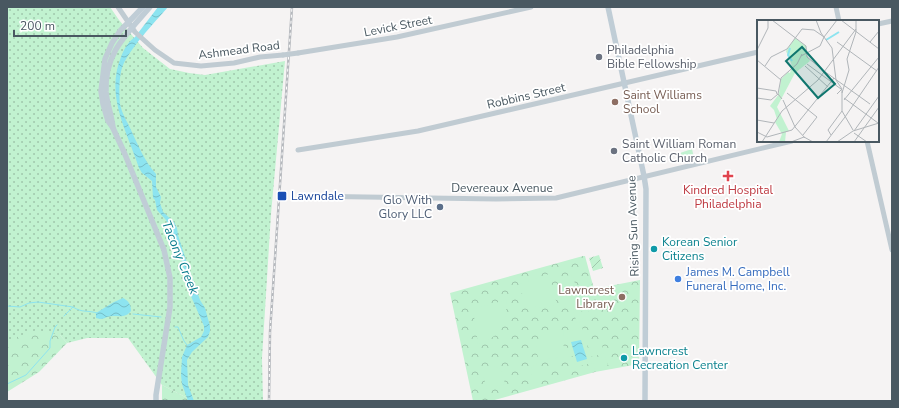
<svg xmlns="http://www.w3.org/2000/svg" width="899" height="408" font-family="'Nunito Sans',sans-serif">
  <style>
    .grass { fill: url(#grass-dots) }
    .park { fill: url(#park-crowns) }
    .garden { fill: url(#garden-furrows) }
    .pitch { fill: #c1f2d0 }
    .water { fill: url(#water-waves) }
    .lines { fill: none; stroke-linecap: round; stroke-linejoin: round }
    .stream { stroke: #8de4f0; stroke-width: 1 }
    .tertiary { stroke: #c0cbd2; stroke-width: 5 }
    .secondary { stroke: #c0cdd6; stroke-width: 5.5 }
    .rail-casing { stroke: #b5b8bd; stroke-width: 2.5 }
    .rail { stroke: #fff; stroke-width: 1; stroke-dasharray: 3; stroke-linecap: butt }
    .tertiary-bridge { stroke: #c0cbd2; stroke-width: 5 }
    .worship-dot { fill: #6b7280; stroke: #fff; stroke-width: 1.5 }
    .education-dot { fill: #8d6e63; stroke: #fff; stroke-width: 1.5 }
    .health-dot { fill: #e0444e; stroke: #fff; stroke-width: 1.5 }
    .transit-dot { fill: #1a4fb4; stroke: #fff; stroke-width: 1.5 }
    .service-dot { fill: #5c6f8a; stroke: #fff; stroke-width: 1.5 }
    .culture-dot { fill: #0f9aa8; stroke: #fff; stroke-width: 1.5 }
    .shop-dot { fill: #3f7fe0; stroke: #fff; stroke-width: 1.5 }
    .labels { text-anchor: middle; stroke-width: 3.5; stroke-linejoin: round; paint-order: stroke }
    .street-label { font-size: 12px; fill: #495861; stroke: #fff }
    .worship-label { font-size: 12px; fill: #5b616d; stroke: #fff; text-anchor: start }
    .education-label { font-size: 12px; fill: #785e54; stroke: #fff; text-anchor: start }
    .health-label { font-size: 12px; fill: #be3a42; stroke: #fff }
    .transit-label { font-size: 12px; fill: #164399; stroke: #fff; text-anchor: start }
    .service-label { font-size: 12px; fill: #4e5e75; stroke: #fff; text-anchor: end }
    .culture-label { font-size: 12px; fill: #0d838f; stroke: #fff; text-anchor: start }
    .shop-label { font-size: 12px; fill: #366cbe; stroke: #fff; text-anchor: start }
    .water-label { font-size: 13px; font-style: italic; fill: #0a7d8d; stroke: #fff }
    .inset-river { fill: none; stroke: #8de4f0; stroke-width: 2 }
    .inset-road { fill: none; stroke: #b0b5b9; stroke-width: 1 }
    .view { fill: #0f766e; fill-opacity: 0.15; stroke: #0f766e; stroke-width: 2 }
    .inset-edge { fill: none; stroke: #495861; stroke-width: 2 }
  </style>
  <defs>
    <pattern id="grass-dots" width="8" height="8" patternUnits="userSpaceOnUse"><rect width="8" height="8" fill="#c1f2d0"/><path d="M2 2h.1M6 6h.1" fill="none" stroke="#9fc7ac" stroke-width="1.8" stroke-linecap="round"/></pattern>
    <pattern id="park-crowns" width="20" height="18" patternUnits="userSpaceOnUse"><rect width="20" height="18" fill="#c1f2d0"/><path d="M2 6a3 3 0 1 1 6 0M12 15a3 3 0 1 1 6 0" fill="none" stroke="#9fc7ac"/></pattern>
    <pattern id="garden-furrows" width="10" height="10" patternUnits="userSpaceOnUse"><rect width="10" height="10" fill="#c1f2d0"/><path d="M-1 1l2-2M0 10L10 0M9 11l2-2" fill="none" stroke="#9fc7ac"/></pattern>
    <pattern id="water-waves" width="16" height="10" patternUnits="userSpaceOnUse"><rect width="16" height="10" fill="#8de4f0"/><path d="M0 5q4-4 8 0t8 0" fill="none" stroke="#75bcc6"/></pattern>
  </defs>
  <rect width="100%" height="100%" fill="#f5f3f3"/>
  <path class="grass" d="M7,7H110L119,20L143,48L170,69L189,73L205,75L285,61L271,214L262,358L263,401H193L162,385L128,338H87L67,343L60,335L7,343Z"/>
  <g class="park">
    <path d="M692,149L694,158L678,162L677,154Z"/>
    <path d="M583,256H585L594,289L640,280L639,364L595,372L491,401H473L450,293Z"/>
    <path d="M37,330L60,335L67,343L39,372L7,392V343L14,338Z"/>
    <path d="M162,385L193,401H162Z"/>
  </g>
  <path class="garden" d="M599,255L603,268L593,271L589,258Z"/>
  <g class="pitch">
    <path d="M549,274L557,304C540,313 521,304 520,284Z"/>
    <path d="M570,275L573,277L580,300L578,304L570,306L566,304L560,280L561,277Z"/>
    <path d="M506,300C508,325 501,336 478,344L473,309Z"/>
    <path d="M587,306L591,319L585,321L581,308Z"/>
    <path d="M579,308L583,321L577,323L573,310Z"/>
    <path d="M582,327L592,363L576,367L573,356L569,357L567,332Z"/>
    <path d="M550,329H557L563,330L564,357L540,360C532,348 537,334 550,329Z"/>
    <path d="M602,345L604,353L592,357L589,348Z"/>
    <path d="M605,357L608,365L595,369L593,360Z"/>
    <path d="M538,363L546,374V375H531L532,367Z"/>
    <path d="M491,366C501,367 506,374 504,384L487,389L482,371L486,368Z"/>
  </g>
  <g class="water">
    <path d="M158,7H168C155,22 128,50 122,68C119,77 119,95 120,104C122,114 127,121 131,130C138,145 145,162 156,174V187L161,197L160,203L163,212L174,222L177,228L178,235L186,260L200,300L205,308L210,326V331L208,337L192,352L187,360L188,385L194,401H188L182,384L181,375L182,357L187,345L201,337L204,331V326L190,294L180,254L171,230L166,220L157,210L155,200L153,198L152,181L142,173L139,168C127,131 105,96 121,57C124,49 128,42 135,37Z"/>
    <path d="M123,298C129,301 131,305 131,311C124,320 116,314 107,317C105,318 103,319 100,319L96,318V313L114,302Z"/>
    <path d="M581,340L587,359L577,362L571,342Z"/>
  </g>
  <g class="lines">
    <g class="stream">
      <path d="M7,306L20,307L29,303L38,302L73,307"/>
      <path d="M133,314L161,317"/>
      <path d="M64,316L73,307C82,313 88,310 97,313"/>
      <path d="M175,327H178L184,341L187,345"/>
      <path d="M7,384L26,375L50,348V341L55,327L57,325"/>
    </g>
    <g class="tertiary">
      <path d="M118,7L135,32L155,50L174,63L201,66L234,63L260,57L283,55"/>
      <path d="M836,7L839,21"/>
      <path d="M878,24L892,21"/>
      <path d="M298,53L397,37L531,7"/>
      <path d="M867,141L892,250"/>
      <path d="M298,150L418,131L758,52"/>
      <path d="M301,196L496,199L556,198L792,141"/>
    </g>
    <g class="secondary">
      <path d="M143,7L120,31L112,43L105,59L101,91L103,104L108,121L113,128L124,152L164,250L170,278V307L156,395V401"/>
      <path d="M608,7L644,176L646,189L645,401"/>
      <path d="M113,128C112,116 107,104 106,92C104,53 127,34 150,7"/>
    </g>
    <defs>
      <path id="rail" d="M269,401L270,332L292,7"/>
    </defs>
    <use href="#rail" class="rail-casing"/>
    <use href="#rail" class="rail"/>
    <path class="tertiary-bridge" d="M283,55L298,53"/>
  </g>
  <g class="worship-dot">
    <circle cx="599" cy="57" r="4"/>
    <circle cx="614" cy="151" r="4"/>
  </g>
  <g class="education-dot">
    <circle cx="615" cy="102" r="4"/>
    <circle cx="622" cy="297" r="4"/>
  </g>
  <path class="health-dot" d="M726 170h4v4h4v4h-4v4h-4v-4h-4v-4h4z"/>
  <rect class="transit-dot" x="277" y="191" width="10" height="10" rx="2"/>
  <circle class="service-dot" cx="440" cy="207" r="4"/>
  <g class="culture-dot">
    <circle cx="654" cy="249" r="4"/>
    <circle cx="624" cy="358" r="4"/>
  </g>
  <circle class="shop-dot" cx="678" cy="279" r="4"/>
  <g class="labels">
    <g class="street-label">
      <text transform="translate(398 26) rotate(-11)" y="4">Levick Street</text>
      <text transform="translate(239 50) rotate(-7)" y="4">Ashmead Road</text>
      <text transform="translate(526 96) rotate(-13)" y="4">Robbins Street</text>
      <text x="502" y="192">Devereaux Avenue</text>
      <text transform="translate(633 226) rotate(-92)" y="4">Rising Sun Avenue</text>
    </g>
    <g class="worship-label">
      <text x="607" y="54">Philadelphia<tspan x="607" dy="14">Bible Fellowship</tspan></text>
      <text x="622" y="148">Saint William Roman<tspan x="622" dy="14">Catholic Church</tspan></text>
    </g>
    <g class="education-label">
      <text x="623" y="99">Saint Williams<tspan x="623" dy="14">School</tspan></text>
      <text x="614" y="294" text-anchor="end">Lawncrest<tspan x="614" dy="14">Library</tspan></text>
    </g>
    <g class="health-label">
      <text x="728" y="194">Kindred Hospital<tspan x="728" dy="14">Philadelphia</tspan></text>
    </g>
    <g class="transit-label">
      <text x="291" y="200">Lawndale</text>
    </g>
    <g class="service-label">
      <text x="432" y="204">Glo With<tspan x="432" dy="14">Glory LLC</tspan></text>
    </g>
    <g class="culture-label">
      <text x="662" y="246">Korean Senior<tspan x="662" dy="14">Citizens</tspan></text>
      <text x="632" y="355">Lawncrest<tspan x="632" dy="14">Recreation Center</tspan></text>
    </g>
    <g class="shop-label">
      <text x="686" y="276">James M. Campbell<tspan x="686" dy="14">Funeral Home, Inc.</tspan></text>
    </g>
    <g class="water-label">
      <text transform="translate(181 257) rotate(68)" y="5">Tacony Creek</text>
    </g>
  </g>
  <g transform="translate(757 20)">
    <rect width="122" height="122" fill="#f5f3f3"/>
    <path d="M38,18L49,26V34L53,41L38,53L29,31Z" fill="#c1f2d0"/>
    <path d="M35,47L38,53L20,87L32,111L29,112L28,122H22L25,114L18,102L20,99L17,90L13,86L22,74L24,59L31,52L33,53Z" fill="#c1f2d0"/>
    <path class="inset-river" d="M69,20L82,12M33,28L31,35L35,41"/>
    <path class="inset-road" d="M15,0L49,26L50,37L67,51M59,0L64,13L75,28L79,60L85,69L80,74M84,0L122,29M80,22L120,51M113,22L122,11M0,30L11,8V0M44,36L63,26L67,17L80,0M0,40L24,60M50,44L84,69M8,46L14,37L30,29L45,9L57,10L67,17M48,46L71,67M67,51L113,84M24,58L40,44L45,34M24,58L21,74L25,79M0,68L19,71L20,74M85,70V91L96,110M30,73L60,97L46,115M85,73L92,50L90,39L99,12V0M0,78L14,80L21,74M87,78L121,103M26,80L38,107L48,118M87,80L122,37M88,97L122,47M0,100L17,103M97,111L122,76M0,112L10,117L35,110L77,58M97,113L110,122M74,115L71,110L85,91M5,122L25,91L61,60L99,9M34,122L47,117L56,122M69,122L88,97M80,122L96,111L122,103M97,122L122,87"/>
    <path class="view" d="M45,27L78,64L61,78L29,41Z"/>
    <rect width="122" height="122" class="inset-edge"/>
  </g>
  <rect width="899" height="408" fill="none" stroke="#495861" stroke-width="16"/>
  <path d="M14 30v6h112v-6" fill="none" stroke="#495861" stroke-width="2"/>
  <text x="20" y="30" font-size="12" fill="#495861" stroke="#ffffff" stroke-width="3" paint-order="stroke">200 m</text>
</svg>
